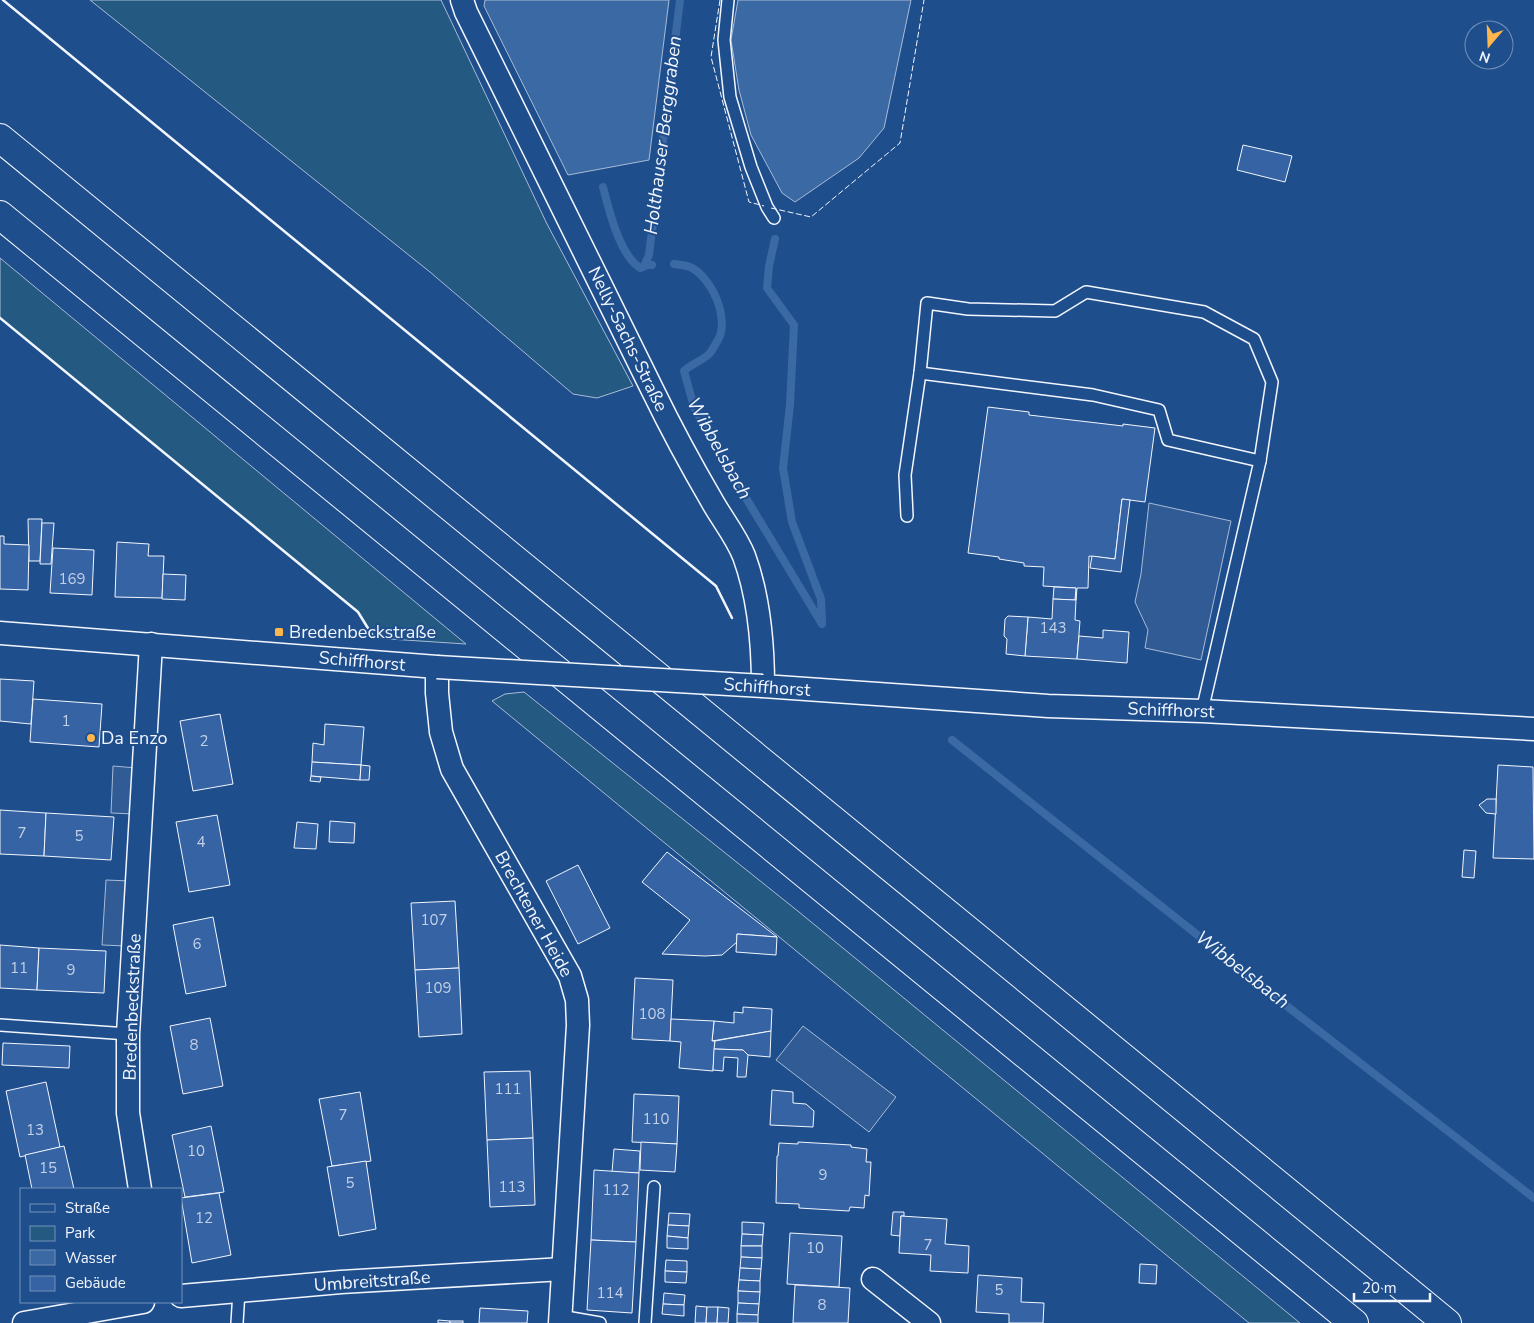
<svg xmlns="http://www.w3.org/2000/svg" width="1534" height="1323" font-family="'Nunito Sans',sans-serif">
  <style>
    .green { fill: #245a82; stroke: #a8bbd7 }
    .parking { fill: #305b95; stroke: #a8bbd7 }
    .water { fill: #3b69a3; stroke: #a8bbd7 }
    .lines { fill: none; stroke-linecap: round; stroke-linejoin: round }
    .stream { stroke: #3b69a3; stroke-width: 8 }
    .building { fill: #3563a3; stroke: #f2f6ff }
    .service-casing { stroke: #f2f6ff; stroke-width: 14 }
    .minor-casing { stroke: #f2f6ff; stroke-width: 25 }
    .motorway-casing { stroke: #f2f6ff; stroke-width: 30 }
    .service { stroke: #1f4e8c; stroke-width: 11 }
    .minor { stroke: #1f4e8c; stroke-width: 22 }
    .motorway { stroke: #1f4e8c; stroke-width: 28 }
    .minor-bridge-casing { stroke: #f2f6ff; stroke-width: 25; stroke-linecap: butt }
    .minor-bridge { stroke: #1f4e8c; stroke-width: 22 }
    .fence { stroke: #f2f6ff; stroke-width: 1; stroke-dasharray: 6 2.5; stroke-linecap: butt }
    .wall { stroke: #f2f6ff; stroke-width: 2.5 }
    .poi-dot { fill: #ffb74d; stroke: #1f4e8c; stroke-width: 2 }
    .labels { text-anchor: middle; stroke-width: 4; stroke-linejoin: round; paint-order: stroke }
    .number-label { font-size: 15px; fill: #c3d1e8 }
    .street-label { font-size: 18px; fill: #f2f6ff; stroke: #1f4e8c }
    .poi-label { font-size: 18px; fill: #f2f6ff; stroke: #1f4e8c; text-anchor: start }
    .water-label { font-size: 19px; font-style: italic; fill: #f2f6ff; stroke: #1f4e8c }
  </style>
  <rect width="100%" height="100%" fill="#1f4e8c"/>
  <g class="green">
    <path d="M90,0H441L547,224L633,386L597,398L573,394L430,272Z"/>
    <path d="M0,258L466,644L374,638L358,612L0,318Z"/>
    <path d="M524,692L799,912L1300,1323H1249L492,701L505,694Z"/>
  </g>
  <g class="parking">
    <path d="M1149,503L1231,521L1201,660L1145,648L1148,630L1135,602L1141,574Z"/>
    <path d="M113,766L137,768L135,814L111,813Z"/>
    <path d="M106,880L130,881L126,946L102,945Z"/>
    <path d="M803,1026L896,1097L869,1132L776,1060Z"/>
  </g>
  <g class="water">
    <path d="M485,0H669L649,160L568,175L484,6Z"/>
    <path d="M738,0H911L884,128L859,158L795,202L782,193L751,135L739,90L731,40Z"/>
  </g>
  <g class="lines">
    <g class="stream">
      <path d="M603,187C609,210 619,254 640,268L648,265"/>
      <path d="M775,239L769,266L767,288L794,325L790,405L783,468L792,522L821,599L822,623"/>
      <path d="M674,264C679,265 685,265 690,267C712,277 730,319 718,340C715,344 713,350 709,354C702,361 691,364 684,371L694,407L720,455L822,624"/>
      <path d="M652,265L645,264L649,255L680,0"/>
      <path d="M952,740L1292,1010L1534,1198"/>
    </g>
  </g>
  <g class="building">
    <path d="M1243,145L1292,156L1285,182L1237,170Z"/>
    <path d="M988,407L1029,412V415L1123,426V424L1155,428L1145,502L1122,499L1115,559L1089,556L1088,588H1077L1076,600V588L1043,586L1044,567L1024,566V563L999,559V557L968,553Z"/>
    <path d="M1122,499L1130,500L1121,572L1090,568L1092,556L1115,559Z"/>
    <path d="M28,519H42L40,561H29Z"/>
    <path d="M42,523H54L51,564H40Z"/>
    <path d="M0,536H4V544L29,545L28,590L0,589Z"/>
    <path d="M117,542L149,544L148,556H164L162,598L115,597Z"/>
    <path d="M53,548L94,550L92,595L50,593Z"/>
    <path d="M163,574L186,575L185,600L162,599Z"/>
    <path d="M1054,587L1076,588L1075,600L1053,599Z"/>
    <path d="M1053,599L1076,600L1075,620L1080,621L1077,659L1025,656L1028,617L1052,619Z"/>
    <path d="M1008,616L1028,617L1025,656L1006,654L1007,639L1004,636L1005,619Z"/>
    <path d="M1103,630L1129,632L1127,663L1077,659L1079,636L1103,638Z"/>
    <path d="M0,679L34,681L31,724L0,721Z"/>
    <path d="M33,699L102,704L99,747L30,742Z"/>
    <path d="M220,714L233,784L193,791L180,721Z"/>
    <path d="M325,724L364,727L361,765L312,762L313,743L324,745Z"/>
    <path d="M312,762L361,765L360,780L311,776Z"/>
    <path d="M361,765L370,766L369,780H360Z"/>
    <path d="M1498,765L1533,767L1534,859L1493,858Z"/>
    <path d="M311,776L321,777L320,782L310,781Z"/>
    <path d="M1487,799H1496V814L1486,813L1479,805Z"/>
    <path d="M0,810L46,813L44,856L0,854Z"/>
    <path d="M46,813L114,817L111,860L44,856Z"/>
    <path d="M217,815L230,885L189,892L176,822Z"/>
    <path d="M330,821L355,823L354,843L329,842Z"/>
    <path d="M297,822L318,824L316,849L294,848Z"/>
    <path d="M1464,850L1476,851L1474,878L1462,877Z"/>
    <path d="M667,852L777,937L737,934V942L722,955L705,956L662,954L690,920L642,882Z"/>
    <path d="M578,865L610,928L578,944L546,881Z"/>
    <path d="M455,901L459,968L415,970L411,903Z"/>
    <path d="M213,917L226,986L186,994L173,925Z"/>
    <path d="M737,934L777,937L776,955L736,952Z"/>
    <path d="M0,945L39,948L37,990L0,988Z"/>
    <path d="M39,948L106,951L104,993L37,990Z"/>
    <path d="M459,968L462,1034L419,1037L415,970Z"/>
    <path d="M635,978L673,980L670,1041L632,1039Z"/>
    <path d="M743,1007L772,1009L771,1031L712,1041L714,1021L734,1023V1012L743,1013Z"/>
    <path d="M210,1018L223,1086L183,1094L170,1026Z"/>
    <path d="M671,1019L714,1021L712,1041H715L713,1071L679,1068L681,1042L670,1041Z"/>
    <path d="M771,1031L770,1057L748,1055L743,1050L714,1049L715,1041Z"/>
    <path d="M3,1043L70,1046L69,1068L2,1065Z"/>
    <path d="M714,1049L743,1050L748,1055L746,1077H737L738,1058L724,1057L723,1071L713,1070Z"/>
    <path d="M530,1071L533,1138L487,1140L484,1072Z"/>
    <path d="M46,1082L60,1147L20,1157L6,1091Z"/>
    <path d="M772,1090L793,1092V1103L806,1104L814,1111L813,1127L770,1125Z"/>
    <path d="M360,1092L371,1161L332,1166L319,1099Z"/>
    <path d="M634,1094L679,1096L677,1144L632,1142Z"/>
    <path d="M211,1126L224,1192L185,1197L172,1135Z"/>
    <path d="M533,1138L535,1205L490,1207L487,1140Z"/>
    <path d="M641,1142L677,1144L675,1172L640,1170Z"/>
    <path d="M798,1142L851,1145V1147L867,1149L866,1162H871L869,1196L865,1195L864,1208L850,1207L849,1211L799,1208V1204L776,1203L777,1156H778L779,1143L798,1144Z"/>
    <path d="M64,1146L74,1189H32L25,1155Z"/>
    <path d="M614,1149L640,1151L639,1173L612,1172Z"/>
    <path d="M366,1161L376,1229L339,1236L327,1167Z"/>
    <path d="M594,1170L639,1173L636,1242L591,1240Z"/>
    <path d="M219,1193L231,1255L192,1263L181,1198Z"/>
    <path d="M893,1212H904V1216H901L900,1236L891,1235Z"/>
    <path d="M669,1213L690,1214L689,1226L668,1225Z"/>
    <path d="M901,1216L947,1219L945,1244L969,1246L968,1273L930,1271L931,1255L899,1253Z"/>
    <path d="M742,1222L764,1223L763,1235L742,1234Z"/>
    <path d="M668,1225L689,1226L688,1238L667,1236Z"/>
    <path d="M790,1233L842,1236L839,1287L787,1284Z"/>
    <path d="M742,1234L763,1235L762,1246H741Z"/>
    <path d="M667,1236L688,1238V1249L667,1248Z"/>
    <path d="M591,1240L636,1242L632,1313L587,1310Z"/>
    <path d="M741,1246H762V1258L741,1257Z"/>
    <path d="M741,1257L762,1258L761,1269L740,1268Z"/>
    <path d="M666,1260L687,1261V1272L665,1271Z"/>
    <path d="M1140,1264L1157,1265L1156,1284L1139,1283Z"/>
    <path d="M740,1268L761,1269L760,1281L739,1280Z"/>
    <path d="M665,1271L687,1272L686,1283L665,1282Z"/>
    <path d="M978,1275L1022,1278L1021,1302L1044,1303L1043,1323H1009V1314L976,1312Z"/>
    <path d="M739,1280L760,1281V1292L738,1291Z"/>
    <path d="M795,1285L850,1288L848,1323H793Z"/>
    <path d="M738,1291L760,1292L759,1304L738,1303Z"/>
    <path d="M664,1293L685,1295L684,1305L663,1304Z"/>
    <path d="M738,1303L759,1304L758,1315L737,1314Z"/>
    <path d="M663,1304L684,1305V1316L662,1314Z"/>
    <path d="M696,1306L707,1307L706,1323H695Z"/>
    <path d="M707,1307H718L717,1323H706Z"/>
    <path d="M718,1307L729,1308L728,1323H717Z"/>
    <path d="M480,1308L528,1311L527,1323H479Z"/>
    <path d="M737,1314L758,1315V1323H737Z"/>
    <path d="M438,1320L450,1321V1323H438Z"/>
    <rect x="450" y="1321" width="13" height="2"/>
  </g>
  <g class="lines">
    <defs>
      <g id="service">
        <path d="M728,0L724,40L730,97L751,167L767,207L774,218"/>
        <path d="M920,373L1093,395L1159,410L1168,440L1260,461L1202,711"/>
        <path d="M907,516L905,475L920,373L927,303L968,309L1055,311L1086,292L1204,312L1254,339L1272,382L1260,461"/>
        <path d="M0,1025L128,1034"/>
        <path d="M560,1316L600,1323"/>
        <path d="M237,1323L239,1291"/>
        <path d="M645,1323L654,1187"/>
      </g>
      <g id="minor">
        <path d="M462,0L466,12C529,138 590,265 653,391C671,428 691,465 712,501C722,519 736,536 744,556C759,597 763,642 763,686L1048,706L1202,711L1534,729"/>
        <path d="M0,633L437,667V693L441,732L452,769L570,976L577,1000L578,1025L560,1323"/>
        <path d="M140,1189L128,1113V1034L151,644"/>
        <path d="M873,1279L929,1323"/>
        <path d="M181,1296L341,1282L563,1269"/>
        <path d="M24,1323L143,1302"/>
      </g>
      <g id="motorway">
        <path d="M0,138L1447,1323"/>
        <path d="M0,215L1354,1323"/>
      </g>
    </defs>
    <use href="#service" class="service-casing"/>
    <use href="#minor" class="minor-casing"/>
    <use href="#motorway" class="motorway-casing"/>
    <use href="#service" class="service"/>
    <use href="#minor" class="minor"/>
    <use href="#motorway" class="motorway"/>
    <defs>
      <path id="minor-bridge" d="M437,667L763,686"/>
    </defs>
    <use href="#minor-bridge" class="minor-bridge-casing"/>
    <use href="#minor-bridge" class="minor-bridge"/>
    <g class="fence">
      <path d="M720,0L711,57L749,202L764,206"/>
      <path d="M771,208L811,217L900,143L924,0"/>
    </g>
    <g class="wall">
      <path d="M3,0L716,586L732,618"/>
      <path d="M0,318L358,612L374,638"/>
    </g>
  </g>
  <g class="poi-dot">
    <rect x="274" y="627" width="10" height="10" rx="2.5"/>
    <circle cx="91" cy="738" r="5"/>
  </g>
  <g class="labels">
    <g class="number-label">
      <text x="72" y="584">169</text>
      <text x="1053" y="633">143</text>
      <text x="66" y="726">1</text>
      <text x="204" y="746">2</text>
      <text x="22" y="838">7</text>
      <text x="79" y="841">5</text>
      <text x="201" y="847">4</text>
      <text x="434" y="925">107</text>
      <text x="197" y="949">6</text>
      <text x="19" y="973">11</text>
      <text x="71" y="975">9</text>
      <text x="438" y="993">109</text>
      <text x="652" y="1019">108</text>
      <text x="194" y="1050">8</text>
      <text x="508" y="1094">111</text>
      <text x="343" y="1120">7</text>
      <text x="656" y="1124">110</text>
      <text x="35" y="1135">13</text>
      <text x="196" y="1156">10</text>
      <text x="48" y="1173">15</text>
      <text x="823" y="1180">9</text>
      <text x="350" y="1188">5</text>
      <text x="512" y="1192">113</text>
      <text x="616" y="1195">112</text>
      <text x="204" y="1223">12</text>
      <text x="928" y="1250">7</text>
      <text x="815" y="1253">10</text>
      <text x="999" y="1295">5</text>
      <text x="610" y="1298">114</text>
      <text x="822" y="1310">8</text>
    </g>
    <g class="street-label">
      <text transform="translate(628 339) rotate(64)" y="6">Nelly-Sachs-Straße</text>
      <text transform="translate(362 661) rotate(5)" y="6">Schiffhorst</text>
      <text transform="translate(767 687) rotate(4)" y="6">Schiffhorst</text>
      <text transform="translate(1171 710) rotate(2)" y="6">Schiffhorst</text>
      <text transform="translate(534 914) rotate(61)" y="6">Brechtener Heide</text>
      <text transform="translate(132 1007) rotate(-88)" y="6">Bredenbeckstraße</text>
      <text transform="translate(372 1281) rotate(-4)" y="6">Umbreitstraße</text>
    </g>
    <g class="poi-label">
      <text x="289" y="638">Bredenbeckstraße</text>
      <text x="101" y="744">Da Enzo</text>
    </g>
    <g class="water-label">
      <text transform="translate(662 135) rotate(-83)" y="7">Holthauser Berggraben</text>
      <text transform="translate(720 448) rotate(61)" y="7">Wibbelsbach</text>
      <text transform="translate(1243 969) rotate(38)" y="7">Wibbelsbach</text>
    </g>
  </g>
  <rect x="20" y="1188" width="162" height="115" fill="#1f4e8c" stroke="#7391ba"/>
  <rect x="30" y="1204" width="25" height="8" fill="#1f4e8c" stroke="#7391ba"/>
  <text x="65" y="1213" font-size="15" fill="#f2f6ff">Straße</text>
  <rect x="30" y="1226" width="25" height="15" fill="#245a82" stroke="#7391ba"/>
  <text x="65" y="1238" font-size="15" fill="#f2f6ff">Park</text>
  <rect x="30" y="1250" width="25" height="15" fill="#3b69a3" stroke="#7391ba"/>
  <text x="65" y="1263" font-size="15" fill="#f2f6ff">Wasser</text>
  <rect x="30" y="1276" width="25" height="15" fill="#3563a3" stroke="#7391ba"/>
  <text x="65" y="1288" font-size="15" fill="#f2f6ff">Gebäude</text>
  <g transform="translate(1489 45) rotate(199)"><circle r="24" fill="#1f4e8c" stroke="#7391ba"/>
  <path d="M0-4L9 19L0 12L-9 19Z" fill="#ffb74d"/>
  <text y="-8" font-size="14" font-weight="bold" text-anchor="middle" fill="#f2f6ff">N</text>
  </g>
  <path d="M1354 1293v8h76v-8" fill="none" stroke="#f2f6ff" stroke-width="2.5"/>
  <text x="1362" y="1293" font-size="15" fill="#f2f6ff" stroke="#1f4e8c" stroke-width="4" paint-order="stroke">20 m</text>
</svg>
